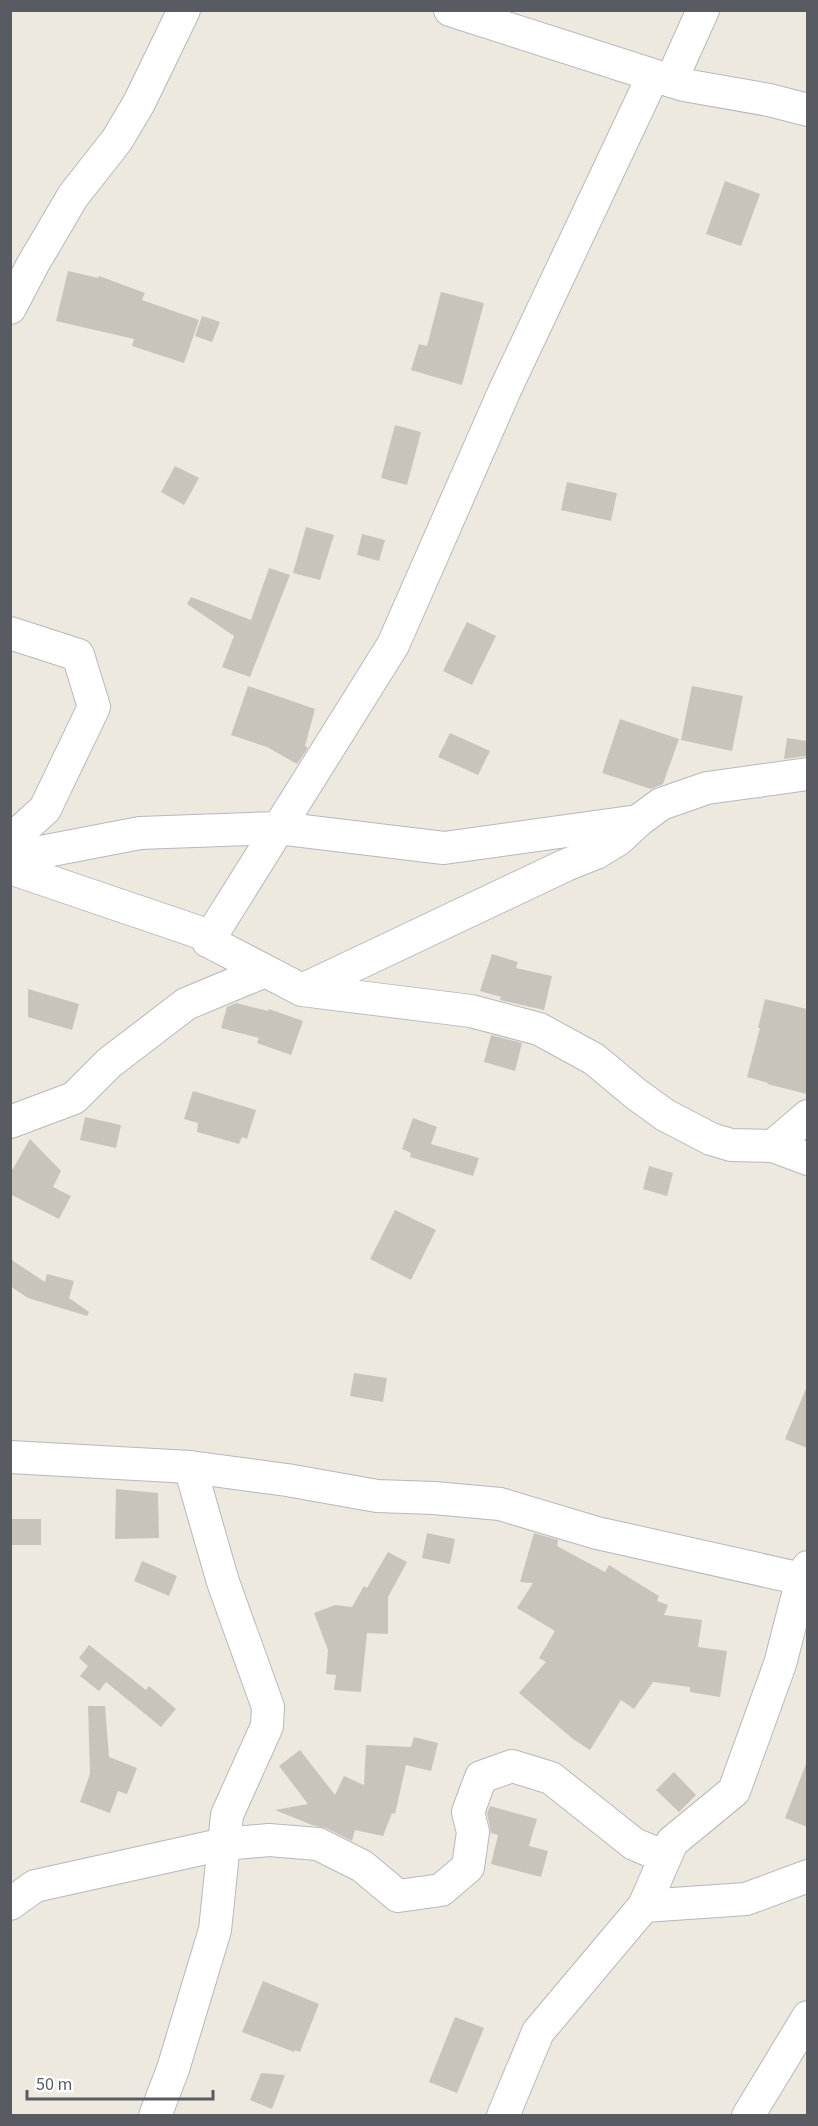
<svg xmlns="http://www.w3.org/2000/svg" width="818" height="2126" font-family="'Source Sans 3',sans-serif">
  <style>
    .building { fill: #c8c4bc }
    .lines { fill: none; stroke-linecap: round; stroke-linejoin: round }
    .minor-casing { stroke: #b5b8bd; stroke-width: 34 }
    .minor { stroke: #fff; stroke-width: 32 }
  </style>
  <rect width="100%" height="100%" fill="#ede9df"/>
  <g class="building">
    <path d="M725,181L760,194L741,246L706,234Z"/>
    <path d="M68,271L98,278L99,276L145,293L142,300L199,320L184,363L132,346L134,339L56,321Z"/>
    <path d="M441,292L484,303L462,385L411,370L419,344L427,346Z"/>
    <path d="M202,316L220,322L212,342L195,336Z"/>
    <path d="M395,425L421,432L407,485L381,478Z"/>
    <path d="M175,466L199,478L184,505L161,492Z"/>
    <path d="M567,482L617,493L611,521L561,510Z"/>
    <path d="M306,527L334,535L320,580L293,573Z"/>
    <path d="M362,534L385,540L379,561L357,555Z"/>
    <path d="M269,568L290,575L250,677L222,667L234,636L187,604L191,597L251,620Z"/>
    <path d="M467,622L496,636L472,685L443,671Z"/>
    <path d="M248,686L315,709L305,746L308,748L297,764L267,747L231,735Z"/>
    <path d="M692,686L743,696L732,751L681,740Z"/>
    <path d="M620,719L679,739L663,784L651,789L602,773Z"/>
    <path d="M450,733L490,751L478,775L438,757Z"/>
    <path d="M787,738L807,741V756L784,759Z"/>
    <path d="M492,954L518,962L516,968L552,976L544,1010L500,1000L501,997L480,991Z"/>
    <path d="M28,989L79,1004L72,1030L28,1017Z"/>
    <path d="M765,999L807,1009V1094L767,1084L768,1083L747,1077L760,1028H758Z"/>
    <path d="M236,1003L268,1011L269,1009L303,1021L291,1055L257,1043L259,1038L221,1028L227,1007Z"/>
    <path d="M491,1035L522,1043L515,1071L484,1062Z"/>
    <path d="M193,1091L256,1110L247,1139L242,1137L239,1144L197,1132L198,1123L184,1119Z"/>
    <path d="M85,1117L121,1125L116,1148L80,1140Z"/>
    <path d="M413,1118L437,1127L431,1144L479,1158L473,1176L410,1157L411,1153L402,1149Z"/>
    <path d="M30,1139L61,1171L53,1187L71,1196L59,1219L10,1194V1174Z"/>
    <path d="M649,1166L673,1173L667,1196L643,1189Z"/>
    <path d="M395,1210L436,1230L411,1280L370,1259Z"/>
    <path d="M10,1259L45,1282L47,1274L74,1281L69,1298L89,1312L87,1316L28,1298L10,1286Z"/>
    <path d="M354,1373L387,1378L383,1402L350,1396Z"/>
    <path d="M807,1386V1448L785,1439Z"/>
    <path d="M116,1489L158,1493L159,1538L115,1539Z"/>
    <rect x="10" y="1519" width="31" height="26"/>
    <path d="M427,1533L455,1539L450,1564L422,1558Z"/>
    <path d="M534,1533L558,1540L557,1546L605,1572L609,1565L636,1582L659,1596L657,1601L668,1605L664,1615L702,1620L698,1647L727,1651L720,1697L690,1692V1687L653,1682L634,1709L621,1700L590,1750L573,1739L519,1693L546,1662L539,1658L555,1631L517,1608L533,1583L520,1582Z"/>
    <path d="M388,1552L407,1562L388,1597V1634L367,1633L361,1692L334,1690L336,1675L326,1674L328,1650L314,1613L335,1605L352,1607L364,1586L367,1588Z"/>
    <path d="M142,1561L177,1576L169,1596L134,1581Z"/>
    <path d="M89,1645L146,1690L149,1686L176,1709L161,1727L106,1682L99,1691L80,1676L88,1666L79,1658Z"/>
    <path d="M88,1706H105L109,1757L137,1768L127,1794L118,1791L110,1813L80,1802L90,1774Z"/>
    <path d="M414,1737L438,1743L431,1771L406,1765L395,1814L392,1813L383,1836L355,1830L352,1841L326,1828L312,1825L275,1810L308,1804L279,1766L300,1750L335,1795L344,1776L364,1785L366,1745L411,1747Z"/>
    <path d="M806,1764L807,1765V1827L785,1818Z"/>
    <path d="M674,1772L696,1795L679,1812L656,1790Z"/>
    <path d="M490,1806L537,1819L529,1846L548,1851L541,1877L491,1864L498,1835L491,1833L487,1813Z"/>
    <path d="M263,1981L319,2004L300,2052L295,2050L294,2052L242,2032Z"/>
    <path d="M455,2017L484,2028L457,2093L429,2082Z"/>
    <path d="M261,2073L285,2075L272,2109L250,2100Z"/>
  </g>
  <g class="lines">
    <defs>
      <g id="minor">
        <path d="M450,10L684,85L769,100L808,110"/>
        <path d="M671,81L703,10"/>
        <path d="M10,308L33,264L73,196L117,140L139,103L184,10"/>
        <path d="M10,633L78,655L94,707L45,809L10,841"/>
        <path d="M10,858L140,833L278,828L444,848L638,821"/>
        <path d="M10,868L207,935L208,941L302,990L471,1011L539,1029L594,1059L636,1094L665,1115L711,1139L731,1145L773,1146L808,1159"/>
        <path d="M208,941L393,645L504,392L653,76"/>
        <path d="M302,990L566,865L596,853L619,839L638,821L661,804L707,788L808,774"/>
        <path d="M10,1122L74,1098L109,1063L186,1004L265,971"/>
        <path d="M773,1146L808,1116"/>
        <path d="M10,1457L190,1467L287,1480L377,1496L434,1498L500,1504L597,1533L802,1579"/>
        <path d="M10,1904L35,1886L224,1844L269,1840L318,1844L362,1866L398,1896L441,1890L468,1867L473,1832L468,1812L481,1777L512,1766L551,1778L634,1844L665,1857"/>
        <path d="M644,1906L746,1899L808,1876"/>
        <path d="M155,2116L173,2069L215,1930L227,1815L267,1726L268,1707L223,1582L190,1467"/>
        <path d="M503,2116L538,2032L644,1906L672,1842L734,1791L780,1664L802,1579L808,1567"/>
        <path d="M748,2116L808,2017"/>
      </g>
    </defs>
    <use href="#minor" class="minor-casing"/>
    <use href="#minor" class="minor"/>
  </g>
  <rect width="818" height="2126" fill="none" stroke="#585c62" stroke-width="24"/>
  <path d="M27 2090v9h186v-9" fill="none" stroke="#585c62" stroke-width="3"/>
  <text x="36" y="2090" font-size="18" fill="#585c62" stroke="#ffffff" stroke-width="4.5" paint-order="stroke">50 m</text>
</svg>
